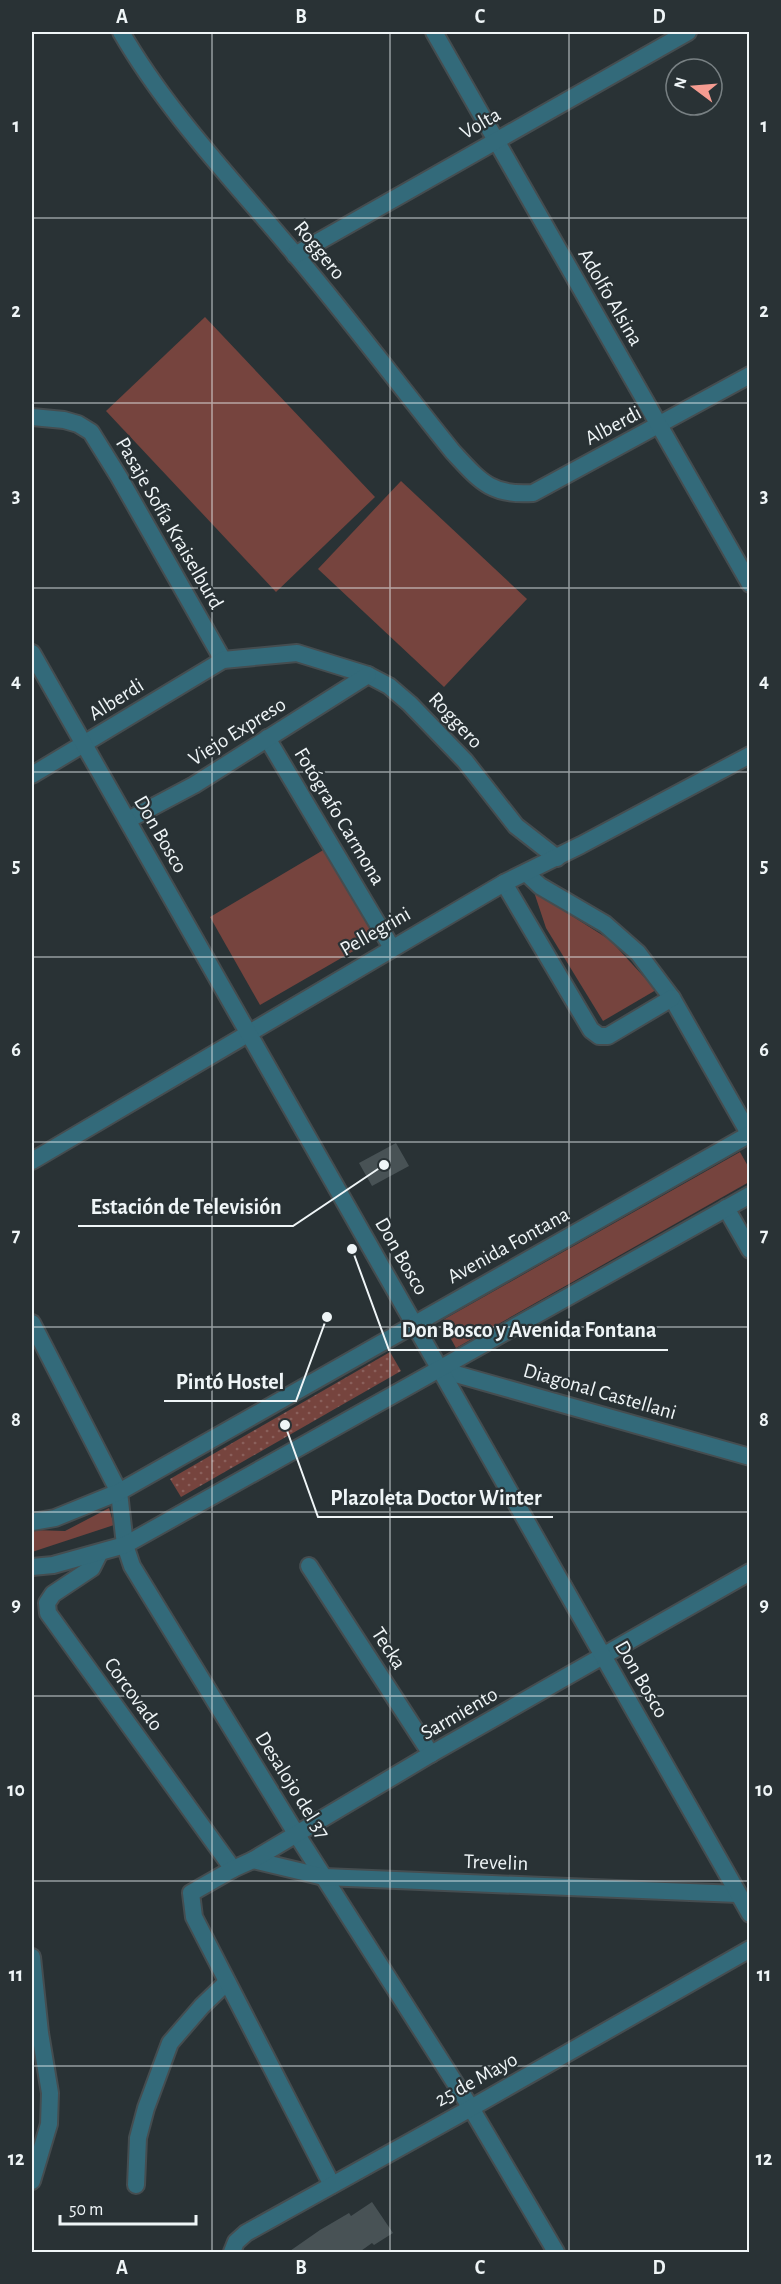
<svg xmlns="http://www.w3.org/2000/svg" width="781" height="2284" font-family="'Alegreya Sans',sans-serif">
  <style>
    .grass { fill: #76443e }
    .park { fill: url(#park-dots) }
    .building { fill: #485255 }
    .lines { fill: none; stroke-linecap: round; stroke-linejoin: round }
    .minor-casing { stroke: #454d50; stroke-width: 20 }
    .tertiary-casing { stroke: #454d50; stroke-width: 20 }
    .minor { stroke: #336a7a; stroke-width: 16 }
    .tertiary { stroke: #336a7a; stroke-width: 16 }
    .grid { fill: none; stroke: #eff5f7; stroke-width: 1.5; stroke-opacity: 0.55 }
    .labels { text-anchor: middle; stroke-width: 4.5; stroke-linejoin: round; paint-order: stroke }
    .street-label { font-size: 21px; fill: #eff5f7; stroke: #293235 }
    .leader { fill: none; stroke: #eff5f7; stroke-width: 2 }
    .callout-dot { fill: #eff5f7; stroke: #293235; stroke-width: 2 }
    .callout-label { font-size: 22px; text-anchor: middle; font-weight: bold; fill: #eff5f7; stroke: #293235; stroke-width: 4.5; stroke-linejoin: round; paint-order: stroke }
    .neatline { fill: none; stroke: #eff5f7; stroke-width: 2 }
    .grid-label { font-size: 20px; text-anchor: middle; font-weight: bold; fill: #eff5f7 }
  </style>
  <defs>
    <pattern id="park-dots" width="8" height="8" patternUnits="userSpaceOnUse" patternTransform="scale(1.5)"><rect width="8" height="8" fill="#76443e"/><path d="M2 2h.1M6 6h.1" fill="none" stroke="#8a605b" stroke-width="1.8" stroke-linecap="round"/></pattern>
  </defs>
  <rect width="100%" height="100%" fill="#293235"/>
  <g class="grass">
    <path d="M205,317L375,497L276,592L106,411Z"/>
    <path d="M401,481L527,599L444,687L318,569Z"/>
    <path d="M325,849L376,938L260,1005L210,917Z"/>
    <path d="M534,892L610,940L656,990L603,1021L546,928Z"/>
    <path d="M740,1152L749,1168V1182L456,1348L441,1321Z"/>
    <path d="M109,1508L114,1525L32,1552V1530L65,1531Z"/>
  </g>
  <path class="park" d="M390,1352L401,1371L181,1497L170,1479Z"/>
  <g class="building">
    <path d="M396,1143L409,1166L372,1186L359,1163Z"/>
    <path d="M372,2202L393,2233L374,2245L372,2243L358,2253H287L320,2230L349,2213L351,2216Z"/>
  </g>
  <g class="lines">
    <defs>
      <g id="minor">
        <path d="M121,32C166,110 230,177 288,246C345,313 398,384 453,452C480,481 491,496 533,493L750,375"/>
        <path d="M434,32L750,584"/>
        <path d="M295,255L688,32"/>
        <path d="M32,417L64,420L78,424L91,432L119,477L223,660"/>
        <path d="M267,738L392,948"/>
        <path d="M32,775L223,660L297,653L368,675L389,686L410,704L465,761L516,826L557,858"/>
        <path d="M128,820L194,785L368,675"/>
        <path d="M526,873L540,886L605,924L638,953L672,998L750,1135"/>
        <path d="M504,883L591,1030L599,1036H608L672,998"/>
        <path d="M32,1161L504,883L581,845L750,755"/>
        <path d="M726,1208L750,1250"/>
        <path d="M32,1323L119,1492L125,1545L132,1566L297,1835L471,2108L556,2252"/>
        <path d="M438,1369L750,1457"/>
        <path d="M99,1554L92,1568L53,1594L47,1603L48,1613L233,1869"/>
        <path d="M309,1566L431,1754"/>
        <path d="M253,1860L324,1877L738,1894"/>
        <path d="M32,1957L40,2033L50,2093L49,2124L32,2181"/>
        <path d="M136,2185L138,2138L146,2108L170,2043L202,2006L227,1982"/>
        <path d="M332,2185L194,1917L191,1893L233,1869L253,1860L431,1754L750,1572"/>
        <path d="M232,2252L236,2242L246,2233L471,2108L750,1949"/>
      </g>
      <g id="tertiary">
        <path d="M32,653L750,1914"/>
        <path d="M32,1522L55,1518L119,1492L750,1134"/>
        <path d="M32,1567L53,1565L125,1545L750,1195"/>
      </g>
    </defs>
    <use href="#minor" class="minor-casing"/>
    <use href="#tertiary" class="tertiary-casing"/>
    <use href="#minor" class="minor"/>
    <use href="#tertiary" class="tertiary"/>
  </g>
  <path class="grid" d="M212,32V2252M390,32V2252M569,32V2252M32,218H750M32,403H750M32,588H750M32,772H750M32,957H750M32,1142H750M32,1327H750M32,1512H750M32,1696H750M32,1881H750M32,2066H750"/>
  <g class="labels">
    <g class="street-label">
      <text transform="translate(480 123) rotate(-30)" y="7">Volta</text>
      <text transform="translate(320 250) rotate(51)" y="7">Roggero</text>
      <text transform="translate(611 297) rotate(60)" y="7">Adolfo Alsina</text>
      <text transform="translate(613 425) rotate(-28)" y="7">Alberdi</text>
      <text transform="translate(170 523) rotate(60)" y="7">Pasaje Sofía Kraiselburd</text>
      <text transform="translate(116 699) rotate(-32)" y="7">Alberdi</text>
      <text transform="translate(456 720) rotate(47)" y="7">Roggero</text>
      <text transform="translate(237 731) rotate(-32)" y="7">Viejo Expreso</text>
      <text transform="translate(340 816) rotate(59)" y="7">Fotógrafo Carmona</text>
      <text transform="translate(161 834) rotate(60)" y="7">Don Bosco</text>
      <text transform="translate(375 931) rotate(-30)" y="7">Pellegrini</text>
      <text transform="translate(508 1245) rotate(-29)" y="7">Avenida Fontana</text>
      <text transform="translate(402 1256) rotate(60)" y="7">Don Bosco</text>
      <text transform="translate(600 1391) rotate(16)" y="7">Diagonal Castellani</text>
      <text transform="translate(389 1648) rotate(57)" y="7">Tecka</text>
      <text transform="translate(642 1679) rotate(60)" y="7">Don Bosco</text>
      <text transform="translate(134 1694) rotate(54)" y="7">Corcovado</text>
      <text transform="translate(459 1713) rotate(-30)" y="7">Sarmiento</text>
      <text transform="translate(293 1785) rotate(58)" y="7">Desalojo del 37</text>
      <text transform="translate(496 1862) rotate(2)" y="7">Trevelin</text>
      <text transform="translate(476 2079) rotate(-29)" y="7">25 de Mayo</text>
    </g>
  </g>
  <path class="leader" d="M384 1165L293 1226H78M352 1249L389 1350H668M327 1317L296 1401H164M285 1425L318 1517H553"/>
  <g class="callout-dot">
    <circle cx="384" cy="1165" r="6"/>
    <circle cx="352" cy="1249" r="6"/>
    <circle cx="327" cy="1317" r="6"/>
    <circle cx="285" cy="1425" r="6"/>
  </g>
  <g class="callout-label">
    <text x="186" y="1214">Estación de Televisión</text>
    <text x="529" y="1337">Don Bosco y Avenida Fontana</text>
    <text x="230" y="1389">Pintó Hostel</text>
    <text x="436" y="1505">Plazoleta Doctor Winter</text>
  </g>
  <rect width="781" height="2284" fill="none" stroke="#293235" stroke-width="66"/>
  <g transform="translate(694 87) rotate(286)"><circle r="28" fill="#293235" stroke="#788083" stroke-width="1.5"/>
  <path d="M0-4.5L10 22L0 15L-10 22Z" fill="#f59c91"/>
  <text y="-9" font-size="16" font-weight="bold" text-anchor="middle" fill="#eff5f7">N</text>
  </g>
  <path d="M60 2215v9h136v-9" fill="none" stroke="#eff5f7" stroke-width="3"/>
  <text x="69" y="2215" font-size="18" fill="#eff5f7" stroke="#293235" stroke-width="4.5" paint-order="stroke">50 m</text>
  <rect x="33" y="33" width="715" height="2218" class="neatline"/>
  <g class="grid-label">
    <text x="122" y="23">A</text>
    <text x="301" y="23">B</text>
    <text x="480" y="23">C</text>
    <text x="659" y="23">D</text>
    <text x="16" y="132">1</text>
    <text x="764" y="132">1</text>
    <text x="16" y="317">2</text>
    <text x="764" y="317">2</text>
    <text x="16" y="502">3</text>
    <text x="764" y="502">3</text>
    <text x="16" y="687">4</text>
    <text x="764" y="687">4</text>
    <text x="16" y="872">5</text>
    <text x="764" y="872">5</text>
    <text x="16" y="1056">6</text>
    <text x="764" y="1056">6</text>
    <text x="16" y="1241">7</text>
    <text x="764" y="1241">7</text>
    <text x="16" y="1426">8</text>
    <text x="764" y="1426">8</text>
    <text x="16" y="1611">9</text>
    <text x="764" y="1611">9</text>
    <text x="16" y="1796">10</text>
    <text x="764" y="1796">10</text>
    <text x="16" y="1981">11</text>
    <text x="764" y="1981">11</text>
    <text x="16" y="2165">12</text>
    <text x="764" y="2165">12</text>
    <text x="122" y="2274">A</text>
    <text x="301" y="2274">B</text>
    <text x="480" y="2274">C</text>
    <text x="659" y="2274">D</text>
  </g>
</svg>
